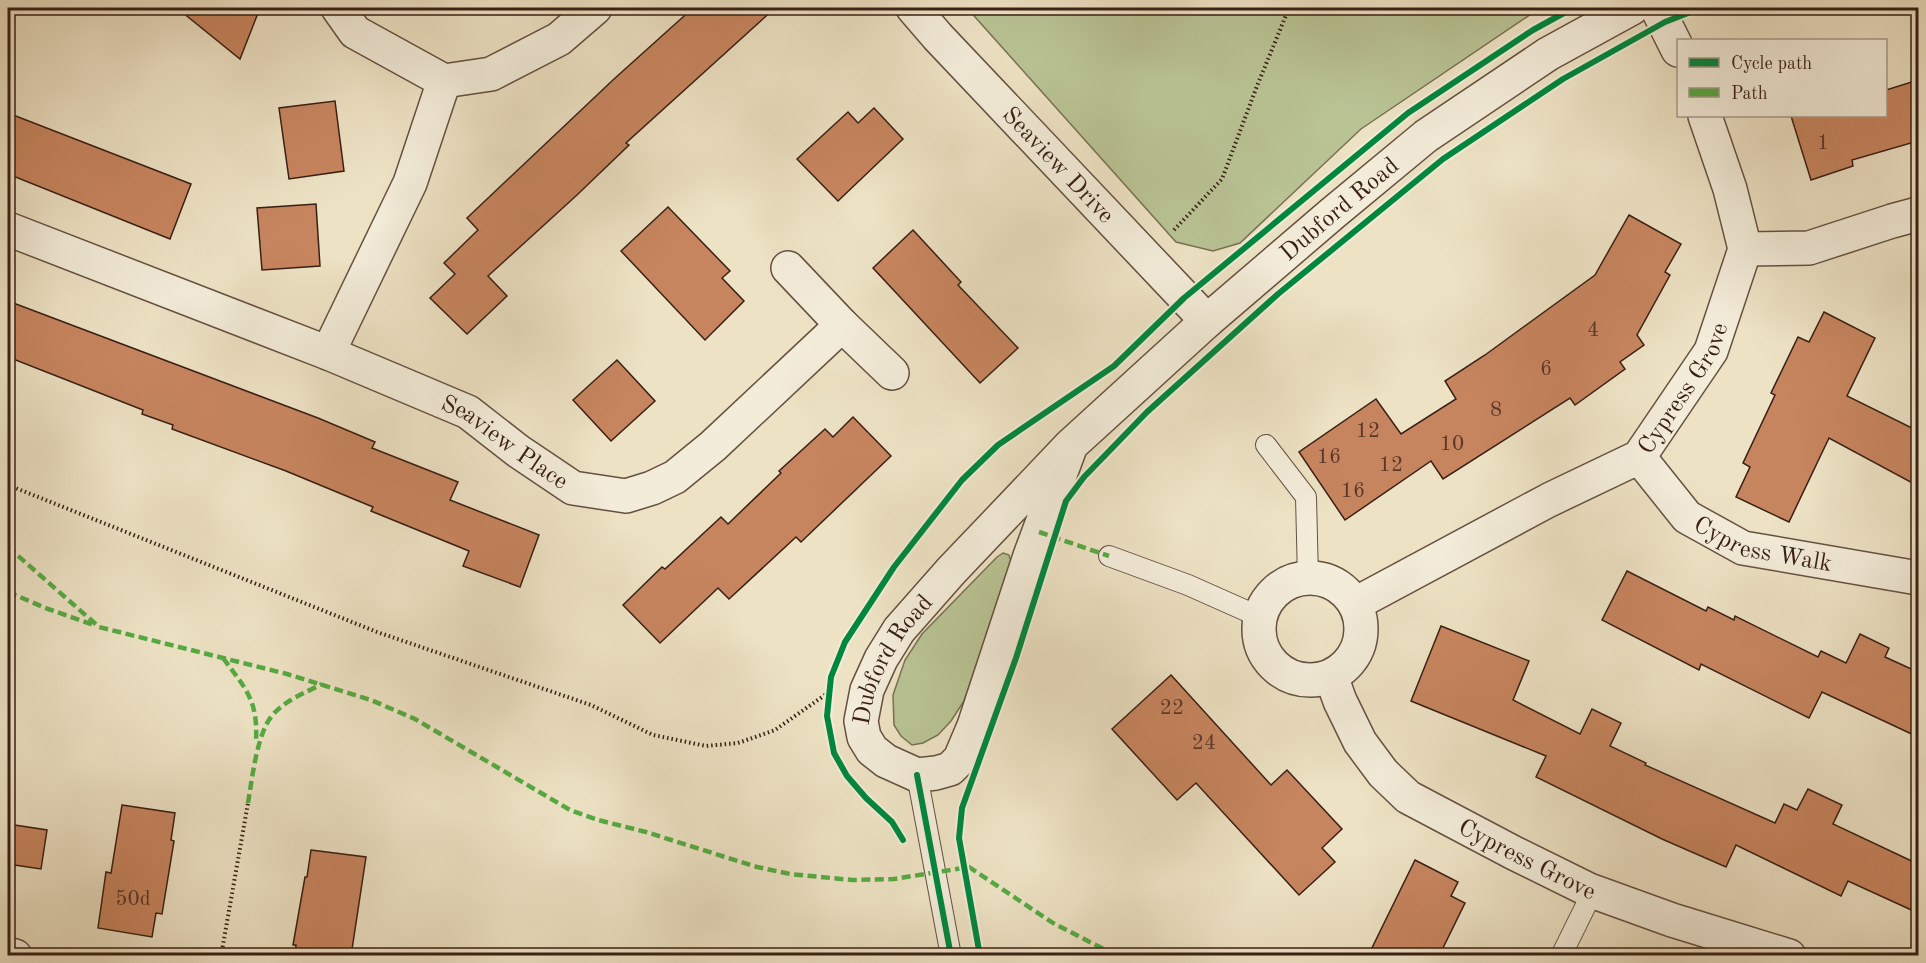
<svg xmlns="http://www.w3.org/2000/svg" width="1926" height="963" font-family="'Old Standard TT',serif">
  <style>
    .green { fill: #b9c394; stroke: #787154; stroke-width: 1.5 }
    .building { fill: #c7855f; stroke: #381f15; stroke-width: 1.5 }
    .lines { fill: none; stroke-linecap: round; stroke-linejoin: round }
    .service-casing { stroke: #655041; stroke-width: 22 }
    .minor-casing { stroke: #655041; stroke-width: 36 }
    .tertiary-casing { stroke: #655041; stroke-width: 36 }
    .path { stroke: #381f15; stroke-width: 4; stroke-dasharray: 1.5 3; stroke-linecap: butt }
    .service { stroke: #f3ecd9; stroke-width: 20 }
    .minor { stroke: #f3ecd9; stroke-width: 33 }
    .tertiary { stroke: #f3ecd9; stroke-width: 33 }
    .quiet { stroke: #55aa42; stroke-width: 4.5; stroke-dasharray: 9 4.5; stroke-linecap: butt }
    .cycleway-casing { stroke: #f3ecd9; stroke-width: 10 }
    .cycleway { stroke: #00873e; stroke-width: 6 }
    .labels { text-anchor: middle; stroke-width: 5; stroke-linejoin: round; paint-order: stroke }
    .number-label { font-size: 21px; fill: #5c3828 }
    .street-label { font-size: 24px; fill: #381f15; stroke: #f3ecd9 }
  </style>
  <rect width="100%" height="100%" fill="#ede2c4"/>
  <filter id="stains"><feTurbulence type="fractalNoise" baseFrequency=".00333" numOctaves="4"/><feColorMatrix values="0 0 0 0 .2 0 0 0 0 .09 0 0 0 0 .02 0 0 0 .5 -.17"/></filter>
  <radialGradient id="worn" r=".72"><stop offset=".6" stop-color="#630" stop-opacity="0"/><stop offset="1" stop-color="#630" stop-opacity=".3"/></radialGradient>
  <g class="green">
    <path d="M967,8H1540L1361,129L1240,243L1213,251L1176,242Z"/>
    <path d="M1003,553L1009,555L1012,565L964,701L951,721L938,735L923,743L912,745L901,736L894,725L893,695L905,660L922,634L997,557Z"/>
  </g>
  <g class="building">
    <path d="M177,8H260L240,59Z"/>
    <path d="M693,8H775L626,143L629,145L577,195L488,276L507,296L467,334L430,298L455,274L444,263L478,230L467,218L614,79Z"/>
    <path d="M1918,80V141L1852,160L1853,166L1811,180L1791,116H1886V90Z"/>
    <path d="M335,101L344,171L289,179L279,108Z"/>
    <path d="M874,108L903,139L838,201L797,159L848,112L858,123Z"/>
    <path d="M8,113L191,184L170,239L8,174Z"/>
    <path d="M316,204L320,266L262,270L257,208Z"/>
    <path d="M668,207L730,271L722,278L744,301L705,340L621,251Z"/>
    <path d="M1629,215L1681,244L1665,272L1670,275L1637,335L1644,345L1620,362L1625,369L1575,405L1570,398L1443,479L1431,461L1345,520L1299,452L1376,399L1401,434L1456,399L1445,381L1485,355L1595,275Z"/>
    <path d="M913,230L961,282L958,285L1018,348L980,383L873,268Z"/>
    <path d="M8,301L318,418L375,442L372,448L458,482L450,500L539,535L520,587L463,566L469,551L371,511L373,507L286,471L172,429L173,425L142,414L143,410L8,357Z"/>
    <path d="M1824,312L1875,338L1847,396L1918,431V486L1829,438L1789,522L1736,497L1750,467L1743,463L1775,395L1771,393L1798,337L1809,342Z"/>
    <path d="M617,360L655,401L611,441L573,400Z"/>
    <path d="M853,417L891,456L801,542L796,537L729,599L718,588L660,643L623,605L662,567L665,569L721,517L728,524L781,473L779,471L825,429L833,437Z"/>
    <path d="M1627,571L1706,611L1708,607L1734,620L1735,616L1818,657L1821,651L1846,663L1860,634L1889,648L1885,657L1918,672V737L1822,692L1809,718L1701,664L1699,670L1602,620Z"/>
    <path d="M1441,626L1529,661L1513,700L1580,734L1592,709L1621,723L1610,746L1646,763L1645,765L1775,823L1784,804L1797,810L1808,789L1842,805L1833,824L1918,864V913L1848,881L1841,896L1736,845L1726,867L1662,839L1536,777L1546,756L1411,701Z"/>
    <path d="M1171,675L1271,785L1287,770L1342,829L1322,848L1335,862L1299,895L1196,783L1177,800L1112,729Z"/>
    <path d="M122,805L175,813L171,840L174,841L162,914L156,913L152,937L98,928L106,872L111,873Z"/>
    <path d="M8,824L47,830L41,869L8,864Z"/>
    <path d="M311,850L366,857L351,956H295L296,945H293L305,877H307Z"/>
    <path d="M1415,860L1458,882L1451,896L1465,903L1439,956H1368Z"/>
  </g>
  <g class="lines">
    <defs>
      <g id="service">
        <path d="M1266,445L1306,497L1308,578"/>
        <path d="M1109,556L1188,585L1260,617"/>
        <path d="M917,775L951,956"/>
        <path d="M1561,956L1593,891"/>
      </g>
      <g id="minor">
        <path d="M338,8L355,32L444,81L491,74L559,39L595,8"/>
        <path id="s1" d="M913,8L938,37L1207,321"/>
        <path d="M1657,8L1678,50"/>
        <path id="s2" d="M8,229L328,353L468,412L518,451L573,488L626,496L652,488L675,477L713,446L842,325"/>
        <path d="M1745,249L1809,248L1892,221L1918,214"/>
        <path d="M788,268L842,325L892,373"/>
        <path d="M328,353L410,183L444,81"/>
        <path id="s3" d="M1639,457L1687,517L1743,548L1918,578"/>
        <circle cx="1310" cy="629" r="51"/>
        <path id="s4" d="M1355,604L1549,500L1639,457L1711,351L1745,249L1730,189L1705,116"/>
        <path id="s5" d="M1331,676L1340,701L1360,742L1383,773L1408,797L1514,853L1589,890L1672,920L1789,956"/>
        <path d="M8,954L15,956"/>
      </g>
      <g id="tertiary">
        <path id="s6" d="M1071,445L1030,556L974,726L960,759L950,769L936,773L917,775L886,761L872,750L864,737L861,721L867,690L881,659L899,630L951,571L1071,445L1207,321L1333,213L1426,136L1548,54L1632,8"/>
      </g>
    </defs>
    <use href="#service" class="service-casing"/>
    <use href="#minor" class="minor-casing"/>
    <use href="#tertiary" class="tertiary-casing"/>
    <g class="path">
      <path d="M1174,230L1222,179L1257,86L1289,8"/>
      <path d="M8,485L377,632L591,705L653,735L706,746L738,743L775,730L825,695H827"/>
      <path d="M221,956L248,803"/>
    </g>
    <use href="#service" class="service"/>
    <use href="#minor" class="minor"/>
    <use href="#tertiary" class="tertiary"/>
    <g class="quiet">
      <path d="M1039,532L1109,556"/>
      <path d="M8,547L99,627L287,674L371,700L415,719L570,810L598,820L646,832L757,867L790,874L852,880L894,879L969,867L1053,923L1117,956"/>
      <path d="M8,592L48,609L94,625"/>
      <path d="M223,658C246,689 258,700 256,741"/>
      <path d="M248,803C252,779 257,735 271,717C283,701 305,693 322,684"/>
    </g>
    <defs>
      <g id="cycleway">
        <path d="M917,775L951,956"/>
        <path d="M903,840L892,822L866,798L847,776L834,753L827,716L831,677L845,642L894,567L962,480L998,445L1114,366L1184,298L1408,113L1533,30L1573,8"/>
        <path d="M980,956L959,838L962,808L1016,658L1066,501L1084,477L1147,412L1278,294L1443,159L1563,79L1665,22L1701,8"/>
      </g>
    </defs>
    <use href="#cycleway" class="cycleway-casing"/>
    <use href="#cycleway" class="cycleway"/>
  </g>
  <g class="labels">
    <g class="number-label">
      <text x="1823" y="149">1</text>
      <text x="1593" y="336">4</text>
      <text x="1546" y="375">6</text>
      <text x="1496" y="416">8</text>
      <text x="1368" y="437">12</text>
      <text x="1452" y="450">10</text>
      <text x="1329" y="463">16</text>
      <text x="1391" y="471">12</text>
      <text x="1353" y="497">16</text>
      <text x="1172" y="714">22</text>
      <text x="1204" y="749">24</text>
      <text x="133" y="905">50d</text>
    </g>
    <g class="street-label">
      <text dy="8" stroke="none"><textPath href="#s1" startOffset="214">Seaview Drive</textPath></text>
      <text dy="8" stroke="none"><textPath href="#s6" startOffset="1174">Dubford Road</textPath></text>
      <text dy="8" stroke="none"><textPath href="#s4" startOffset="402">Cypress Grove</textPath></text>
      <text dy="8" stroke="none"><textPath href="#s2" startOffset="542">Seaview Place</textPath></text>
      <text dy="8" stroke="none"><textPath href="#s3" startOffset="159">Cypress Walk</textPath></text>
      <text dy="8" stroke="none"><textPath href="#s6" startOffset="534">Dubford Road</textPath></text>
      <text dy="8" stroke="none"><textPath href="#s5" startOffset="280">Cypress Grove</textPath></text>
    </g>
  </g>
  <rect width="1926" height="963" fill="none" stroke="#ede2c4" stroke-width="30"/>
  <rect x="9" y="9" width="1908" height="945" fill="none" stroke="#381f15" stroke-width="3"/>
  <rect x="15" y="15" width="1896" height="933" fill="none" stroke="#381f15" stroke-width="1.5"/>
  <rect x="1677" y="39" width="210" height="78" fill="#f3ecd9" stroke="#a89a8b" stroke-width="1.5"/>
  <rect x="1689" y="58" width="30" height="9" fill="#00873e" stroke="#a89a8b" stroke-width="1.5"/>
  <text x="1731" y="69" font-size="18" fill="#381f15">Cycle path</text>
  <rect x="1689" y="88" width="30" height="9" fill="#55aa42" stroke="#a89a8b" stroke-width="1.5"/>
  <text x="1731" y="99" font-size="18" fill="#381f15">Path</text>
  <rect width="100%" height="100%" filter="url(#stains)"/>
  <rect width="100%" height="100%" fill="url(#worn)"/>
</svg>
